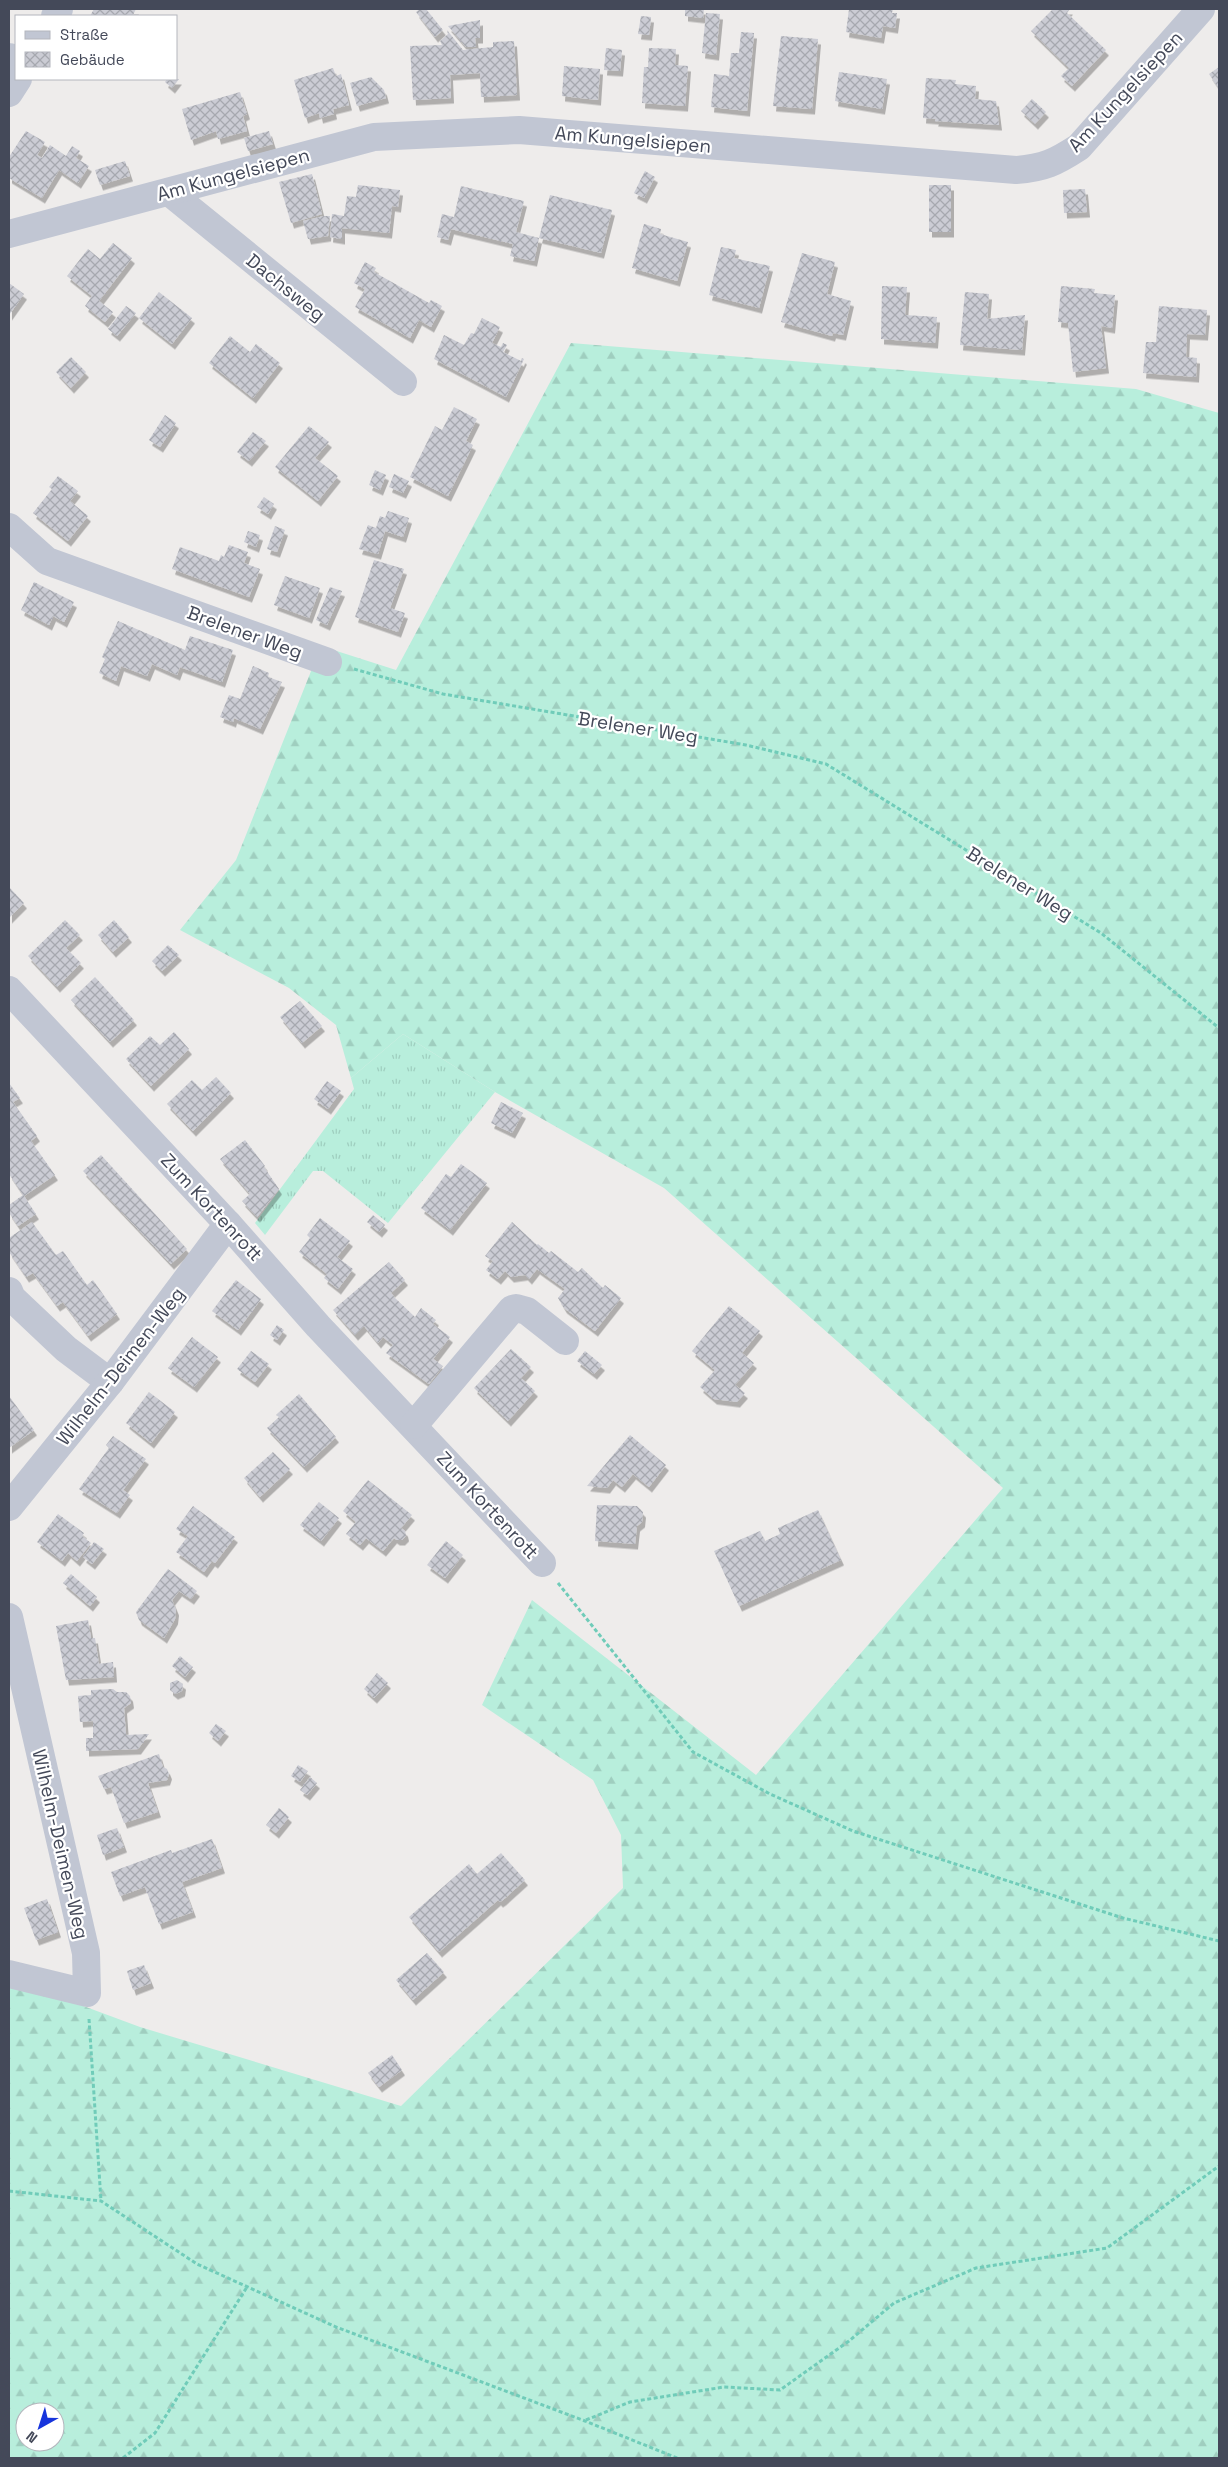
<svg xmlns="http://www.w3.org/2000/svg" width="1228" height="2467" font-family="'Space Grotesk',sans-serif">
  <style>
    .grass { fill: url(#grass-tufts) }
    .forest { fill: url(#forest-firs); fill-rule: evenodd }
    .building { fill: url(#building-cross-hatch); filter: url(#shadow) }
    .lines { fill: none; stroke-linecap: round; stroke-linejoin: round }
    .path { stroke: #70ccb9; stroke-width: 3; stroke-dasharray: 4 2.5; stroke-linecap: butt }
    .minor { stroke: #c1c6d3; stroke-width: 28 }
    .labels { text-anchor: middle; stroke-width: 4.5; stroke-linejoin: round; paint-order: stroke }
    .street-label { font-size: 19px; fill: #444959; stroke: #fff }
  </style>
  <defs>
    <pattern id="grass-tufts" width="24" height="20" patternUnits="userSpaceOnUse" patternTransform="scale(1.25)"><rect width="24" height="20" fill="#b8eedc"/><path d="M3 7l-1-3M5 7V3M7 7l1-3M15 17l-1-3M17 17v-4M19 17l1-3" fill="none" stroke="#9fcebf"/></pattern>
    <pattern id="forest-firs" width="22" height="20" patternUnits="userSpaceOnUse" patternTransform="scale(1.25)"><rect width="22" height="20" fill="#b8eedc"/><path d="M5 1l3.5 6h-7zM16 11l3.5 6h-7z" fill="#9fcebf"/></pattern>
    <pattern id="building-cross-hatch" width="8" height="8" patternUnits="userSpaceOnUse" patternTransform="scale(1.25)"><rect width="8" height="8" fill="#cbccd4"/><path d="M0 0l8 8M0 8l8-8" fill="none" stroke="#a6a8af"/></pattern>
    <filter id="shadow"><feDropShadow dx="3" dy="5.5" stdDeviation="0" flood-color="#0004"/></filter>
  </defs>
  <rect width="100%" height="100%" fill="#eeeceb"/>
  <path class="grass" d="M403,1034L495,1092L388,1223L323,1171H313L265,1235L255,1223L354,1089L351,1078Z"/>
  <path class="forest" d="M571,343L1136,389L1219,413V2458H9V1984L51,1994L140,2027L401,2106L623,1888L621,1835L593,1780L482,1705L532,1600L756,1775L1003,1488L664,1188L495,1092L403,1034L351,1078L336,1025L289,988L180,930L236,860L321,646L396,670ZM25,2412H55V2442H25Z"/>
  <g class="building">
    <path d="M94,9H136L133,15L136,16H90Z"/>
    <path d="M420,9H426L443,30L435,37L416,12Z"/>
    <path d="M685,9H704L703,18L685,16Z"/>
    <path d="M849,9H893L892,13H897L895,28L883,26L881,38L846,32Z"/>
    <path d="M1053,9H1070L1067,13L1106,50L1072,86L1061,76L1069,68L1031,31Z"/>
    <path d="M706,13L720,14L716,55L702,53Z"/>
    <path d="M641,16L651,17L649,35L638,34Z"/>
    <path d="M480,20V38H475L476,47H466L448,26Z"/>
    <path d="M447,30L463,50L493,47V42L514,41L517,95L481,97L480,73L450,75L451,98L413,100L410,46L442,45L440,41L448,34Z"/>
    <path d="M741,32L754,33L747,111L711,107L714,74L729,76L731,53H739Z"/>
    <path d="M781,36L818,39L812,109L773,106Z"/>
    <path d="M606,48L622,50L620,71L604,70Z"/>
    <path d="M649,48L676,49L675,65L688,66L685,106L642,103L644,67H648Z"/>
    <path d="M564,66L600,69L598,100L562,96Z"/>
    <path d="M1219,67V89L1209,74Z"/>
    <path d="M333,68L336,76L341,74L349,105L333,109L334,114L320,118L319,113L305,118L294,80Z"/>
    <path d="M839,72L887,79L882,109L835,101Z"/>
    <path d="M371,77L384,90L386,98L357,106L350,83Z"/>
    <path d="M926,78L956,80L955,84L976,86L975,99L996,101L999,125L935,121L936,119L923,118Z"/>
    <path d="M167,79H179L172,88L165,82Z"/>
    <path d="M240,92L247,114L243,116L247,131L218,139L216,131L191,140L182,109Z"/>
    <path d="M1032,99L1046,112L1035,124L1021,111Z"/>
    <path d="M26,131L45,142L37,155L42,158L50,145L66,156L72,146L80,151L76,158L89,166L78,183L59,170L42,198L9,178V157Z"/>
    <path d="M269,131L273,144L248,151L244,138Z"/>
    <path d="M125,161L130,176L100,185L95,170Z"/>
    <path d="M645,171L655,177L644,198L634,193Z"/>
    <path d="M312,174L322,214L291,223L279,182Z"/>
    <path d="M358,185L400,190L398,207L392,206L389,233L342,228V239L330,237L332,214L344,216L347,196L356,197Z"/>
    <rect x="929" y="185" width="22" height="47"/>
    <path d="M461,186L524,201L516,232L539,238L550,195L612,210L601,253L539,238L534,261L510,256L513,244L451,229L448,240L437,237L442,214L454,217Z"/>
    <path d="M1085,189L1087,212L1064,213L1063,190Z"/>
    <path d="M324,216H330L328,236L308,239L303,221Z"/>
    <path d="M644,224L661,229L660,234L688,242L677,281L632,268Z"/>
    <path d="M113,243L132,258L99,301L113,312L105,322L85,306L92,296L67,276L88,249L100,259Z"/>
    <path d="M721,247L736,250L734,258L770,266L759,308L709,295Z"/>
    <path d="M802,253L835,262L827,294L851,301L843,335L833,333L832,336L781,322Z"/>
    <path d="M365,262L376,268L374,272L429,303L431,300L442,306L431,327L419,320L410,338L355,307L365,289L354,283Z"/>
    <path d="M9,283L24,294L9,315Z"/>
    <path d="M882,286L907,287L905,315L937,317L935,343L881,339Z"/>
    <path d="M1061,286L1095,289L1094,293L1115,295L1112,328L1101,326L1106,368L1073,372L1068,323L1058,322Z"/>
    <path d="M159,292L192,318L172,344L139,318Z"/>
    <path d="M965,292L989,294L987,319L1025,315L1022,350L960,345Z"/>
    <path d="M126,306L136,313L117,336L108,329Z"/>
    <path d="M1159,306L1207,310L1205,335L1187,334L1186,357L1197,358L1196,377L1143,373L1146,342H1156Z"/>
    <path d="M482,318L500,327L492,343L501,347L503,343L507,345L503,352L521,361L522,358L524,359L506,397L434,359L444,335L464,345L471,333L474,334Z"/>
    <path d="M230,336L250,352L256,344L280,363L253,398L209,363Z"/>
    <path d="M71,357L86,372L71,388L56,372Z"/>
    <path d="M454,407L477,419L466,441L473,445L448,496L410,477L435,426L442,430Z"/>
    <path d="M165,415L176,423L160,447L149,440Z"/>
    <path d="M309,426L329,442L315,458L338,476L318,501L275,467Z"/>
    <path d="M253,432L266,441L249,461L237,452Z"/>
    <path d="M375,470L386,475L380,490L369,485Z"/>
    <path d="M394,474L409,481L403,493L389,487Z"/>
    <path d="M58,476L78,491L70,501L88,516L68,541L33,513L52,489L49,487Z"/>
    <path d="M264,497L274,504L268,514L257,507Z"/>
    <path d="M388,511L409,518L403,537L385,531L378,554L359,549L368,525L376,528L380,516L385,518Z"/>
    <path d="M275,526L285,530L277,552L267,549Z"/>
    <path d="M248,531L260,535L256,547L244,542Z"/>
    <path d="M229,545L248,552L244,563L260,569L249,597L172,569L180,547L219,561L221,555L224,557Z"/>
    <path d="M374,560L404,569L390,608L405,613L398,632L355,617Z"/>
    <path d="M285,576L320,588L309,618L274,605Z"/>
    <path d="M34,582L74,602L64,622L53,616L49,625L21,610Z"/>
    <path d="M330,587L342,591L327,625L316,620Z"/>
    <path d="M118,621L185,650L190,636L233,650L222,682L180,667L177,675L152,664L147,676L121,666L116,681L99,673L105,659L102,657Z"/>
    <path d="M253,666L269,673L268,677L282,682L260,729L234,718L233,722L220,717L229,695L240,699Z"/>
    <path d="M9,887L24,903L9,918Z"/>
    <path d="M65,920L80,935L66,948L81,963L57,987L28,956Z"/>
    <path d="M114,920L129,937L113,952L98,935Z"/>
    <path d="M168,945L179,955L162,971L152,961Z"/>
    <path d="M95,977L134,1020L110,1042L71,1000Z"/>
    <path d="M300,1001L322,1026L302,1043L280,1017Z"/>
    <path d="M174,1032L189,1049L151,1086L126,1059L150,1036L160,1045Z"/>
    <path d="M216,1077L231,1093L193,1131L167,1104L192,1080L202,1090Z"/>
    <path d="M327,1081L341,1091L328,1109L314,1099Z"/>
    <path d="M9,1083L20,1098L13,1102L37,1136L31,1141L55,1175L24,1196L36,1214L18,1226L9,1213V1205L23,1195L9,1174Z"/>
    <path d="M501,1102L523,1113L512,1133L491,1123Z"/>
    <path d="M245,1140L265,1166L264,1167L279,1189L257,1217L242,1201L250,1194L220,1159Z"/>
    <path d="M101,1155L187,1249L171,1264L83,1171Z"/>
    <path d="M461,1164L487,1183L450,1230L421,1208L446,1174L451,1177Z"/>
    <path d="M373,1215L385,1225L379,1232L367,1222Z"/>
    <path d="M320,1218L350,1241L337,1257L353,1269L338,1289L324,1278L327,1274L299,1252L310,1238L307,1235Z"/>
    <path d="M32,1222L56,1255L63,1251L87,1285L93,1280L117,1314L88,1336L63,1302L57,1306L33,1273L26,1277L9,1252V1238Z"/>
    <path d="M512,1222L537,1245L538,1244L549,1253L551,1251L578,1272L582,1268L603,1288L605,1285L621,1298L595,1331L564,1308L558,1298L565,1289L537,1269L529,1279L525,1275L511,1277L505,1271L498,1279L486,1270L493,1261L485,1256Z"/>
    <path d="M389,1262L405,1280L391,1293L395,1298L415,1317L421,1308L436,1320L433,1324L450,1337L433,1359L443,1366L429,1384L386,1353L393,1345L383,1337L378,1343L364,1326L355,1335L333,1310Z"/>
    <path d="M236,1280L261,1299L238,1330L212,1311Z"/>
    <path d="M729,1306L760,1331L742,1353L754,1363L735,1385L745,1393L737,1402L714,1399L700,1387L715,1370L692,1351Z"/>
    <path d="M277,1325L284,1330L277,1340L270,1335Z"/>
    <path d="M192,1337L218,1357L194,1387L168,1368Z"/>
    <path d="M511,1349L531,1367L521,1378L535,1391L508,1421L474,1388Z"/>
    <path d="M251,1351L269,1364L255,1382L237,1369Z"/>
    <path d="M585,1351L602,1365L594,1374L577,1361Z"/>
    <path d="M149,1392L175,1412L151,1443L126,1423Z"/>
    <path d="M299,1394L336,1437L304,1467L267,1428L279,1417L276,1415Z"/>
    <path d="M9,1396L34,1430L9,1448Z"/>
    <path d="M630,1435L666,1465L649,1487L633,1474L622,1487L613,1480L607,1488L587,1486Z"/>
    <path d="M113,1436L146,1459L123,1490L130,1495L117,1513L79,1489L109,1448L106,1445Z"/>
    <path d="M273,1452L290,1469L260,1497L244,1478Z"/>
    <path d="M368,1480L412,1515L401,1528L405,1531L406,1536L402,1540H397L394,1538L383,1551L366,1538L360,1545L346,1534L356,1522L343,1511Z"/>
    <path d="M319,1502L339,1518L321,1541L300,1525Z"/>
    <path d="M597,1505L637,1506L643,1512L642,1522L637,1526L635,1544L595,1541Z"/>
    <path d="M193,1506L235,1537L215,1563L212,1561L204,1572L176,1552L188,1536L176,1529Z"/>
    <path d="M818,1510L841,1560L739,1606L714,1551L760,1531L765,1541L780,1534L778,1528Z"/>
    <path d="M58,1514L84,1533L82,1536L91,1543L77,1561L68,1553L62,1561L37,1542Z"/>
    <path d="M446,1541L463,1555L445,1578L427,1565Z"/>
    <path d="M94,1542L104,1549L92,1564L83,1557Z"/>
    <path d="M168,1569L197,1591L191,1599L179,1591L172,1600L176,1610L175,1619L164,1638L139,1620L136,1612Z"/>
    <path d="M71,1574L97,1597L90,1606L63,1583Z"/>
    <path d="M88,1620L91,1638H95L99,1664L113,1662L114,1677L66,1680L56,1626Z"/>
    <path d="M180,1656L193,1667L185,1677L172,1666Z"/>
    <path d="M377,1673L388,1683L374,1698L364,1689Z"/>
    <path d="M177,1680L183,1684L182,1691L175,1694L170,1690V1683Z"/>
    <path d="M113,1689L117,1692H126L130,1696L131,1703L124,1708L126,1735L149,1734L138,1749L86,1751V1738H93V1721L80,1722L78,1696L91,1695V1690Z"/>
    <path d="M216,1724L226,1731L218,1741L209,1733Z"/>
    <path d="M159,1754L163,1767L167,1769L169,1774L167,1780L148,1783L158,1812L124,1823L111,1787L104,1789L98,1776Z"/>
    <path d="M298,1765L308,1771L300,1782L291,1776Z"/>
    <path d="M310,1777L317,1783L307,1795L300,1790Z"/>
    <path d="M279,1808L289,1817L276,1833L266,1825Z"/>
    <path d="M117,1828L124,1847L103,1855L97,1835Z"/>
    <path d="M212,1839L222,1868L182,1882L193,1912L159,1924L145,1887L120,1896L111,1872L171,1850L172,1853Z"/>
    <path d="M501,1853L525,1880L503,1900L500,1902L498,1900L439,1952L409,1917L469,1864L477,1874Z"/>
    <path d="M47,1899L58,1932L36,1940L24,1908Z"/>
    <path d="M427,1953L444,1972L413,2000L396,1980Z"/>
    <path d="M144,1965L151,1983L133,1990L127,1971Z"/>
    <path d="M392,2055L402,2070L379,2087L368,2073Z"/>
  </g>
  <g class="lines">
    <g class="path">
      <path d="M354,669L443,694L746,745L826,764L1101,933L1219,1028"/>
      <path d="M558,1583L693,1752L770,1794L853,1831L1123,1918L1219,1941"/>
      <path d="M89,2019L101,2201"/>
      <path d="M9,2191L101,2201L197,2264L336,2327L585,2421L677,2458"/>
      <path d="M586,2420L630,2402L724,2387L780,2390L849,2341L894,2303L976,2268L1107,2248L1219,2166"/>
      <path d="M123,2458L155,2433L247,2287"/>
    </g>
    <g class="minor">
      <path d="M55,16L59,9"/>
      <path d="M9,57L16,59"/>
      <path d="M9,93L18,79"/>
      <path d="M169,192L403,382"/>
      <path d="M9,234L374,137L519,130L1016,170C1044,168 1056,162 1079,147L1201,9"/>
      <path d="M9,527L47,561L328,662"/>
      <path d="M9,990L228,1224L318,1326L542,1563"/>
      <path d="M9,1291L12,1298L66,1349L110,1382"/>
      <path d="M414,1425L512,1309L516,1308L527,1311L565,1341"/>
      <path d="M9,1507L110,1382L228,1224"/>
      <path d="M9,1617L86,1953L87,1993L9,1974"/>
    </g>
  </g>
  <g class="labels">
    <g class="street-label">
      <text transform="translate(1125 91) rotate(-47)" y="7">Am Kungelsiepen</text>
      <text transform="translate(633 139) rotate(5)" y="7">Am Kungelsiepen</text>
      <text transform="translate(233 174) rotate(-15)" y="7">Am Kungelsiepen</text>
      <text transform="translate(286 287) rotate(39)" y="7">Dachsweg</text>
      <text transform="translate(245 632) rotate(20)" y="7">Brelener Weg</text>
      <text transform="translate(638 727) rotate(9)" y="7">Brelener Weg</text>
      <text transform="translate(1020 883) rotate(32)" y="7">Brelener Weg</text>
      <text transform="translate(212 1207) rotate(47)" y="7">Zum Kortenrott</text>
      <text transform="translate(120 1366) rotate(-52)" y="7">Wilhelm-Deimen-Weg</text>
      <text transform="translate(488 1505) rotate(47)" y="7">Zum Kortenrott</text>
      <text transform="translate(61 1844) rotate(77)" y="7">Wilhelm-Deimen-Weg</text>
    </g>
  </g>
  <rect width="1228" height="2467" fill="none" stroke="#444959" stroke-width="20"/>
  <rect x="15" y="15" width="162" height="65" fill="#ffffff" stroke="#b4b6bd"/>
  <rect x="25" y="31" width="25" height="8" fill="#c1c6d3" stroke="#b4b6bd"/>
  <text x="60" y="40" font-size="15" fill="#444959">Straße</text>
  <rect x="25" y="52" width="25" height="15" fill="url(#building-cross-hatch)" stroke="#b4b6bd"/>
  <text x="60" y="65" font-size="15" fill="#444959">Gebäude</text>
  <g transform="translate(40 2427) rotate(219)"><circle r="24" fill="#ffffff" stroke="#b4b6bd"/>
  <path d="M0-4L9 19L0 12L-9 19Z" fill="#1734dc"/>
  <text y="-8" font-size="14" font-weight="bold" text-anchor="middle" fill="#444959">N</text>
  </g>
</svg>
